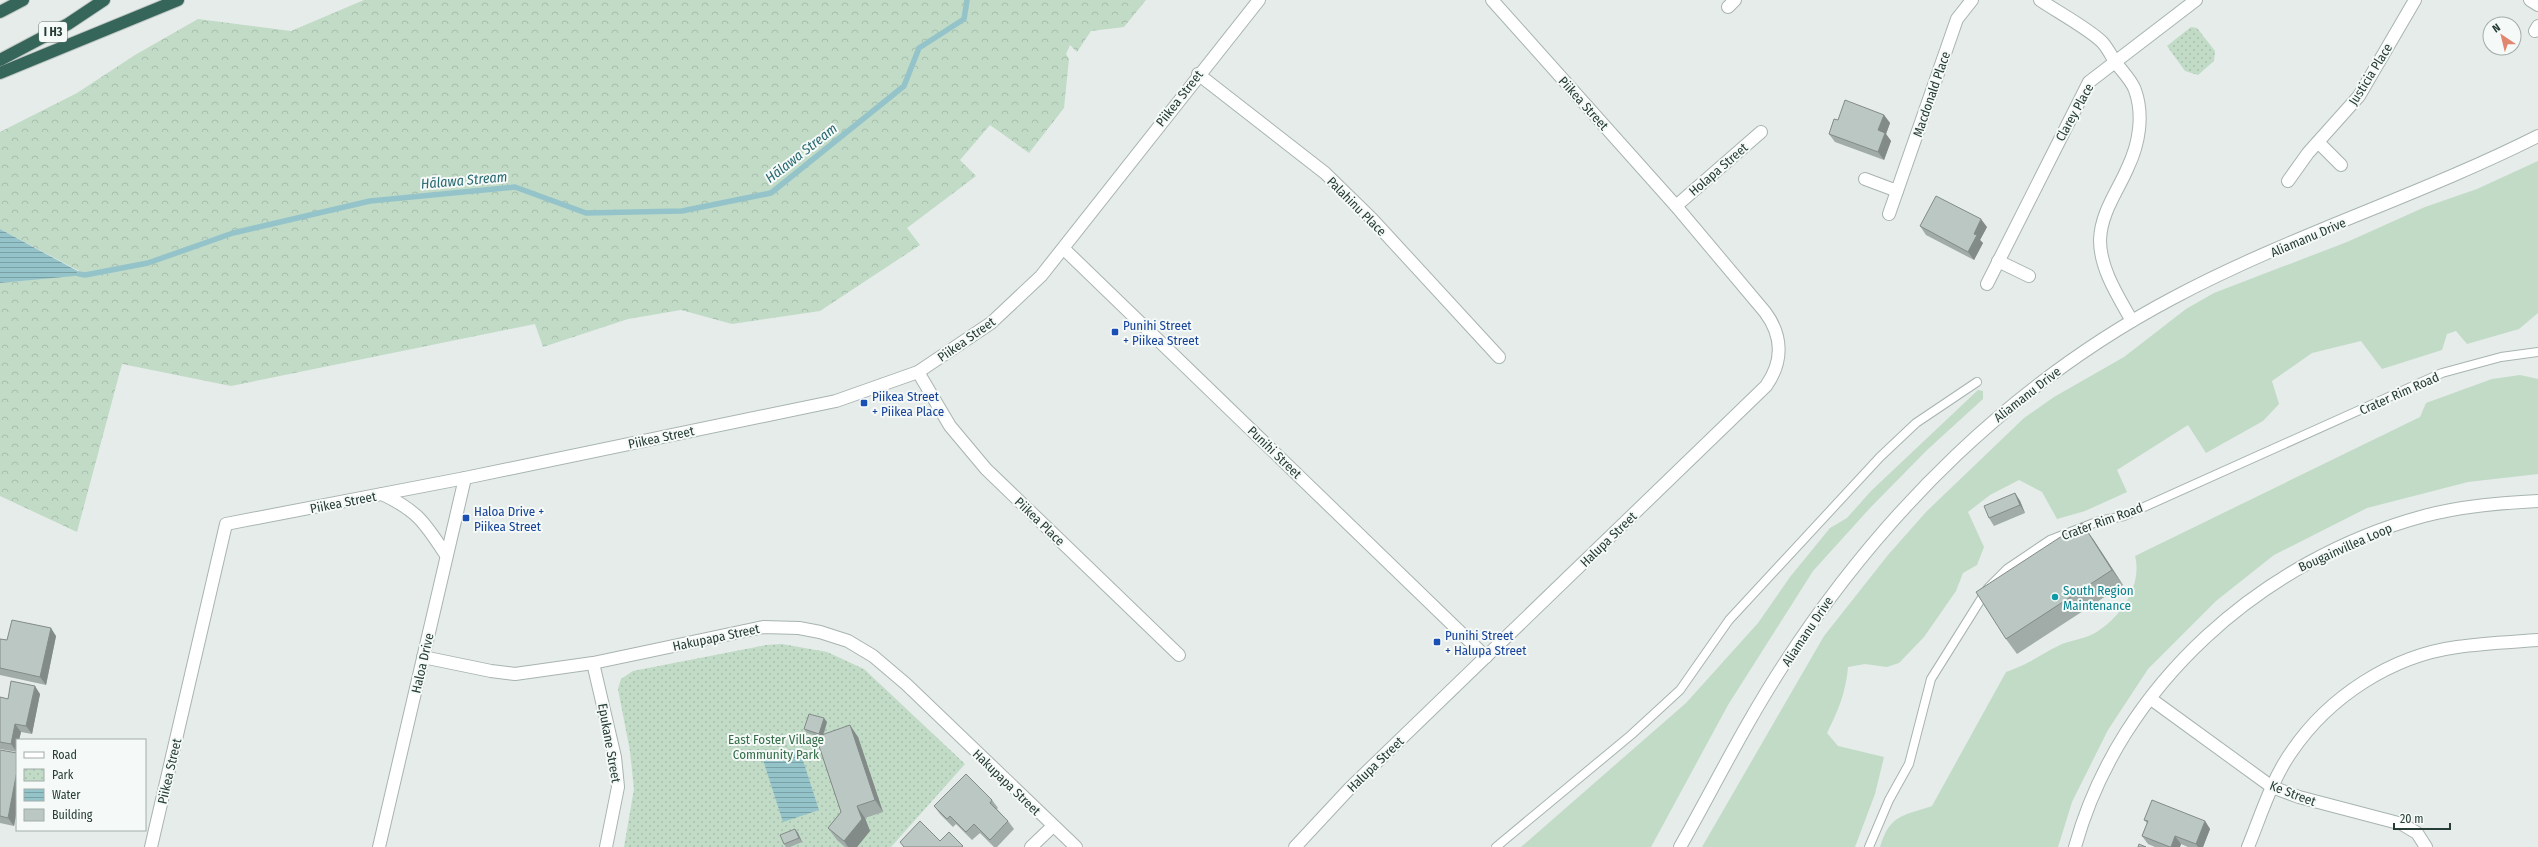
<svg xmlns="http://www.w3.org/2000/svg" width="2538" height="847" font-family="'Fira Sans Condensed',sans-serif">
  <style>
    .grass { fill: #c1dbc7 }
    .forest { fill: url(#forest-crowns) }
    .park { fill: url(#park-dots) }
    .water { fill: url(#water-rules) }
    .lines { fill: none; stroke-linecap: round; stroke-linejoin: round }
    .stream { stroke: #94c4ca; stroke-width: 5.5 }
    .service-casing { stroke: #a8b4b0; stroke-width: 10 }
    .minor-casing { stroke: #a8b4b0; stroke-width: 14 }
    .tertiary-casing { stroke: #a8b4b0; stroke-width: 14 }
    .motorway-casing { stroke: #c2c8c7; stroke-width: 14 }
    .service { stroke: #fff; stroke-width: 8 }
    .minor { stroke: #fff; stroke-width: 12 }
    .tertiary { stroke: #fff; stroke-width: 12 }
    .motorway { stroke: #366559; stroke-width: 12 }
    .wall { fill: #a1aba7 }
    .shaded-wall { fill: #838b88 }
    .building { fill: #bbc7c2; stroke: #838b88 }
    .transit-dot { fill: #1a4fb4; stroke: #f5f9f7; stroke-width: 1.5 }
    .culture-dot { fill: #0f9aa8; stroke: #f5f9f7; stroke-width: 1.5 }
    .labels { text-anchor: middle; stroke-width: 4; stroke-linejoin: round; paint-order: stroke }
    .shield { fill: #f5f9f7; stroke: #647570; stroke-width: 1 }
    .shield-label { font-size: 12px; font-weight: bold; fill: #263c36 }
    .street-label { font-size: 13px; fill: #263c36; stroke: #f5f9f7 }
    .transit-label { font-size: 13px; fill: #164399; stroke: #f5f9f7; text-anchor: start }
    .culture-label { font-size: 13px; fill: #0d838f; stroke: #f5f9f7; text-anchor: start }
    .park-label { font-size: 13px; fill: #356e49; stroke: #f5f9f7 }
    .water-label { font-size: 14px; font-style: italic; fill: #276871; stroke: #f5f9f7 }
  </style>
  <defs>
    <pattern id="forest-crowns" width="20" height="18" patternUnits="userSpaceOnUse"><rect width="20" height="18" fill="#c1dbc7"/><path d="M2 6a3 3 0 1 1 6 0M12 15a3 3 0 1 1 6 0" fill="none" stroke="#a6bdac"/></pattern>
    <pattern id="park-dots" width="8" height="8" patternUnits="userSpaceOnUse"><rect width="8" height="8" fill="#c1dbc7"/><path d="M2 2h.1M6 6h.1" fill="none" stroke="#a6bdac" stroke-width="1.8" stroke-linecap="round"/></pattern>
    <pattern id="water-rules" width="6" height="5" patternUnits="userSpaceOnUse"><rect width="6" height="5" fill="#94c4ca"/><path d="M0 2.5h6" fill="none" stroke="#79a0a5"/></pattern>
  </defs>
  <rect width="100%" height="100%" fill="#e5ece9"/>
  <g class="grass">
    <path d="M2538,161V313L2519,329L2467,344L2456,331L2447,334L2442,350L2382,369L2361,341L2312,353L2272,381L2279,404L2263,421L2206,453L2188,425L2117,470L2127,492L2085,511L2057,519L2042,492L2019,480L1990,495L1968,512L1984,547L1977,565L1963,573L1956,591L1924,637L1899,663L1887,667L1865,664L1848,667C1846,692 1838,711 1827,733L1838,746L1884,757L1875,794L1855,847H1702L1824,636L1888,555L1926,512L2024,418L2054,397L2124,357L2186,309L2214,293L2347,242L2425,207L2477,189Z"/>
    <path d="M2520,375L2538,379V474L2468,482L2367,508L2274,555L2216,601L2148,669L2108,730L2072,802L2058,847H1880C1890,814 1903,816 1932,806L2006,672C2029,664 2038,656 2058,646C2069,640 2082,640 2093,634C2119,620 2143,586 2135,556L2420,417L2426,403L2492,379Z"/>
    <path d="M1978,390L1983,391V399L1927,450L1870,508L1813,571L1728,705L1651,847H1521L1686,703L1758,623L1790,577L1830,528L1847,518L1871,491Z"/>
  </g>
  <path class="forest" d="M364,0H1146L1124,27L1091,31L1077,52L1070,45L1066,54L1069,59L1064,108L1029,153L990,125L960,160L976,176L907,228L920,245L820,311L732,324L681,310L628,319L543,347L535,324L231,386L122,364L77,532L0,496V283L85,274L0,229V132L77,93L135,55L198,19L291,31Z"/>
  <g class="park">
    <path d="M2191,27L2197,28L2215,51L2214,61L2198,75L2185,71L2167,46Z"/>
    <path d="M782,644L827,652L864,669L965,764L891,847H624L634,789L630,751L618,689L621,679L633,671L766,645Z"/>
  </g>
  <g class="water">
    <path d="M0,229L85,275L0,283Z"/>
    <path d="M799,748L819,810L783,822L763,760Z"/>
  </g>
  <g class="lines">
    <path class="stream" d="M79,274L85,275L148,263L233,233L370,201L515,187L586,213L682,211L771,193L904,86L919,48L964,19L967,0"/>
    <defs>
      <g id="service">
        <path d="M1496,847L1631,735L1680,690L1729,620L1880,457L1916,423L1977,382"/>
        <path d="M1869,847L1889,800L1909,764L1931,679L1988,588L2007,569L2050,540L2099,521L2124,516L2442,373L2501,357L2538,352"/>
      </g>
      <g id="minor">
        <path d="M2040,0C2056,11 2091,30 2103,43C2108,49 2112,57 2116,63C2122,71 2132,81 2135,90C2144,115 2139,144 2128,167C2118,191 2101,212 2100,240C2100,269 2118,296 2132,321"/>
        <path d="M2530,0L2538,5"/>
        <path d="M1728,7L1735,0"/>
        <path d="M2535,31L2538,26"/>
        <path d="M1198,74L1325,173L1372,219L1499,357"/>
        <path d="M2318,142L2341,165"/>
        <path d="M1865,179L1897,191"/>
        <path d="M2288,181L2308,153L2359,96L2415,0"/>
        <path d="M1676,206L1761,132"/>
        <path d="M1889,214L1957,19L1972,0"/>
        <path d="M1064,249L1486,657"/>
        <path d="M1998,261L2029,276"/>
        <path d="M1987,284L2089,82L2196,0"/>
        <path d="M918,372L950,426L986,469L1179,655"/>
        <path d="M423,657L491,671L515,674L593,663L763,627L799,628L820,632L848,641L873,656L906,684L1076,847"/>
        <path d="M593,663L615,757L618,787L606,847"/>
        <path d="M2151,699L2272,787L2299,797L2402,824L2417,833L2426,847"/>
        <path d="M151,847L226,524L465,478L836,401L918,372L991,323L1041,276L1259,0"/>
        <path d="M1031,847L1052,827"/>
        <path d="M1295,847L1350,788L1766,386C1783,362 1783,336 1765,312L1676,206L1492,0"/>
        <path d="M2248,847C2261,815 2272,779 2292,751C2329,697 2391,656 2457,647C2483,643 2511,642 2538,640"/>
      </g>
      <g id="tertiary">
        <path d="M382,494C418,511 425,523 446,555"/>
        <path d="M379,847L465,478"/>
        <path d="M1680,847C1715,785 1747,720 1786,661C1884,511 2014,382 2173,298C2291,235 2419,196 2538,136"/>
        <path d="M2075,847C2120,684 2264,559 2424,516C2462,506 2500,503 2538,501"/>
      </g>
      <g id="motorway">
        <path d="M0,12L23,0"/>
        <path d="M0,60L68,24L104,0"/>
        <path d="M0,73L178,0"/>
      </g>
    </defs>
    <use href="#service" class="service-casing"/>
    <use href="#minor" class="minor-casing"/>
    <use href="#tertiary" class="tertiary-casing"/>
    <use href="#motorway" class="motorway-casing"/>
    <use href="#service" class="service"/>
    <use href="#minor" class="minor"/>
    <use href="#tertiary" class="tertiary"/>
    <use href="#motorway" class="motorway"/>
  </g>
  <g class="wall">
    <path d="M1884,115L1890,123L1886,134L1891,141L1884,160L1835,142L1829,134L1838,120Z"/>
    <path d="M1920,226L1987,227L1980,240L1983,243L1974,260L1926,235Z"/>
    <path d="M2015,493L2020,501L2025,513L1994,526L1989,518Z"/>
    <path d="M2093,539L2123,585L2017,654L2006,639Z"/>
    <path d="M56,636L46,685L0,675V639L7,640Z"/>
    <path d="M40,694L32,734L21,732L19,740H17V752L0,749V697L8,699Z"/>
    <path d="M827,722L824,734L858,737L883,812L865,818L870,831L857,847H845L837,840L828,828L841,812L817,736L807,733L804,729Z"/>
    <path d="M0,750L17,753V809L14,826L0,823Z"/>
    <path d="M992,800L998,808L997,809L1008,821L1014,829L997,847H994L980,833L972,840L956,824L953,827L940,814L934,806Z"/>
    <path d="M2144,820L2205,821L2210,829L2203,847H2188L2181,844L2180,847H2155L2148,844L2142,836L2147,823Z"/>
    <path d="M795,829L798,833L802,842L790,847H786L784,844Z"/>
  </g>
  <g class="shaded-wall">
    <path d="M1884,115L1890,123L1886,134L1891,141L1884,160L1878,152V130Z"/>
    <path d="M1981,219L1987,227L1980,240L1983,243L1974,260L1968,252L1974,234Z"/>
    <path d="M2015,493L2020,501L2025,513L2020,505Z"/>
    <path d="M2082,523L2093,539L2123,585L2112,570Z"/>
    <path d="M51,628L56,636L46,685L40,677Z"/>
    <path d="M35,686L40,694L32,734L26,726Z"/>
    <path d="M824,718L827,722L822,738L819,734Z"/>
    <path d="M15,724L21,732L19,740H17V752L11,744Z"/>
    <path d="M850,725L858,737L883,812L875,800Z"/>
    <path d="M17,771V809L14,826L8,818Z"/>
    <path d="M857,806L865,818L870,831L857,847H848L844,841Z"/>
    <path d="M2205,821L2210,829L2203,847H2198L2196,844Z"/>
    <path d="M795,829L798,833L802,842L799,838Z"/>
    <path d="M2175,836L2181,844L2180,847H2171Z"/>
  </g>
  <g class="building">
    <path d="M1845,100L1884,115L1878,130L1885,133L1878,152L1829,134L1834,119L1838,120Z"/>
    <path d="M1936,196L1981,219L1974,234L1977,235L1968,252L1920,226Z"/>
    <path d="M2015,493L2020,505L1989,518L1984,506Z"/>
    <path d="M2082,523L2112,570L2006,639L1976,592Z"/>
    <path d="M12,620L51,628L40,677L0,668V639L7,640Z"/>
    <path d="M11,681L35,686L26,726L15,724L11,744L0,742V697L8,699Z"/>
    <path d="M809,714L824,718L819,734L804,729Z"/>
    <path d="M850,725L875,800L857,806L862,819L844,841L828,828L841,812L816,737Z"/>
    <path d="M0,750L17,753V771L8,818L0,816Z"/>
    <path d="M966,774L992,800L990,803L1008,821L990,840L974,824L966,832L950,816L947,819L934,806Z"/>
    <path d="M2152,800L2205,821L2196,844L2175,836L2171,847H2170L2142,836L2148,821L2144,820Z"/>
    <path d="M920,821L940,841L949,832L963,846L962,847H904L900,842Z"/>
    <path d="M795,829L799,838L784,844L780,835Z"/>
    <path d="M2139,844L2146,847H2138Z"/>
  </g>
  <g class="transit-dot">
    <rect x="1111" y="328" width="8" height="8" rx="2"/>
    <rect x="860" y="399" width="8" height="8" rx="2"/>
    <rect x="462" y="514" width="8" height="8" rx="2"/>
    <rect x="1433" y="638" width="8" height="8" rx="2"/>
  </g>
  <circle class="culture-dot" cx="2055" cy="597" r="4"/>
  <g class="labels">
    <rect class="shield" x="39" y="22" width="28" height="20" rx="3"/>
    <g class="shield-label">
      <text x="53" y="36">I H3</text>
    </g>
    <g class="street-label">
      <text transform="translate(2370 74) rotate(-58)" y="5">Justicia Place</text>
      <text transform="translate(1931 94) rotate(-71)" y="5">Macdonald Place</text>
      <text transform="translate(1179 98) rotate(-52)" y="5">Piikea Street</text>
      <text transform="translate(1584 103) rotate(48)" y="5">Piikea Street</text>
      <text transform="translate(2074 112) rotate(-61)" y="5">Clarey Place</text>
      <text transform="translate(1718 169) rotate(-41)" y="5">Holapa Street</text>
      <text transform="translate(1357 206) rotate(45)" y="5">Palahinu Place</text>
      <text transform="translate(2308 237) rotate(-23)" y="5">Aliamanu Drive</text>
      <text transform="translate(966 339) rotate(-35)" y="5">Piikea Street</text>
      <text transform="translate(2399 393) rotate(-24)" y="5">Crater Rim Road</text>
      <text transform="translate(2027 394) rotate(-38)" y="5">Aliamanu Drive</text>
      <text transform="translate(661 437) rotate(-12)" y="5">Piikea Street</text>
      <text transform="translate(1275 452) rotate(44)" y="5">Punihi Street</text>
      <text transform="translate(343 502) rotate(-11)" y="5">Piikea Street</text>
      <text transform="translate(1040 521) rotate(44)" y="5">Piikea Place</text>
      <text transform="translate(2102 521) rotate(-20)" y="5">Crater Rim Road</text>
      <text transform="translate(1608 539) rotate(-44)" y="5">Halupa Street</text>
      <text transform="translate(2345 547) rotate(-24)" y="5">Bougainvillea Loop</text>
      <text transform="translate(1807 631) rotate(-56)" y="5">Aliamanu Drive</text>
      <text transform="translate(716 637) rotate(-12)" y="5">Hakupapa Street</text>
      <text transform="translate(422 663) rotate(-77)" y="5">Haloa Drive</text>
      <text transform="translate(610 743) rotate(80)" y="5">Epukane Street</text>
      <text transform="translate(1375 764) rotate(-44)" y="5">Halupa Street</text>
      <text transform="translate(169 771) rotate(-77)" y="5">Piikea Street</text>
      <text transform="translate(1007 782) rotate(44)" y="5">Hakupapa Street</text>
      <text transform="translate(2293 793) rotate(21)" y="5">Ke Street</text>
    </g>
    <g class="transit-label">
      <text x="1123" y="330">Punihi Street<tspan x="1123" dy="15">+ Piikea Street</tspan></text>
      <text x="872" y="401">Piikea Street<tspan x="872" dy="15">+ Piikea Place</tspan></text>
      <text x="474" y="516">Haloa Drive +<tspan x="474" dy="15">Piikea Street</tspan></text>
      <text x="1445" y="640">Punihi Street<tspan x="1445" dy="15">+ Halupa Street</tspan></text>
    </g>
    <g class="culture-label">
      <text x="2063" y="595">South Region<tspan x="2063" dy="15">Maintenance</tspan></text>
    </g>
    <g class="park-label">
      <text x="776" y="744">East Foster Village<tspan x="776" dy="15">Community Park</tspan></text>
    </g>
    <g class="water-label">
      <text transform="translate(801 153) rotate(-38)" y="5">Hālawa Stream</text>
      <text transform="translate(464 180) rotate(-5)" y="5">Hālawa Stream</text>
    </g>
  </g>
  <rect x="16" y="739" width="130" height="92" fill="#f5f9f7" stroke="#a2adaa"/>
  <rect x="24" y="752" width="20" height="6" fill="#ffffff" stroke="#a2adaa"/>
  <text x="52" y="759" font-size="12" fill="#263c36">Road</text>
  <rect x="24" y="769" width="20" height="12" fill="url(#park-dots)" stroke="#a2adaa"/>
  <text x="52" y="779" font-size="12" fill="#263c36">Park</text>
  <rect x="24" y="789" width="20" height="12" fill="url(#water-rules)" stroke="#a2adaa"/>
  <text x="52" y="799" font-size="12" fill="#263c36">Water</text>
  <rect x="24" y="809" width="20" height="12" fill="#bbc7c2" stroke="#a2adaa"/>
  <text x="52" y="819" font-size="12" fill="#263c36">Building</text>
  <g transform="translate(2502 36) rotate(325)"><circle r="19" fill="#f5f9f7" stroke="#a2adaa"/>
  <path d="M0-3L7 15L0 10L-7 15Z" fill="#e1866f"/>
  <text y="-6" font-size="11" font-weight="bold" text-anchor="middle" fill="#263c36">N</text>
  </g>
  <path d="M2394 823v6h56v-6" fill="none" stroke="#263c36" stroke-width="2"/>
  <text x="2400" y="823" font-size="12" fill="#263c36" stroke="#f5f9f7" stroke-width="3" paint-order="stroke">20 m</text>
</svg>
